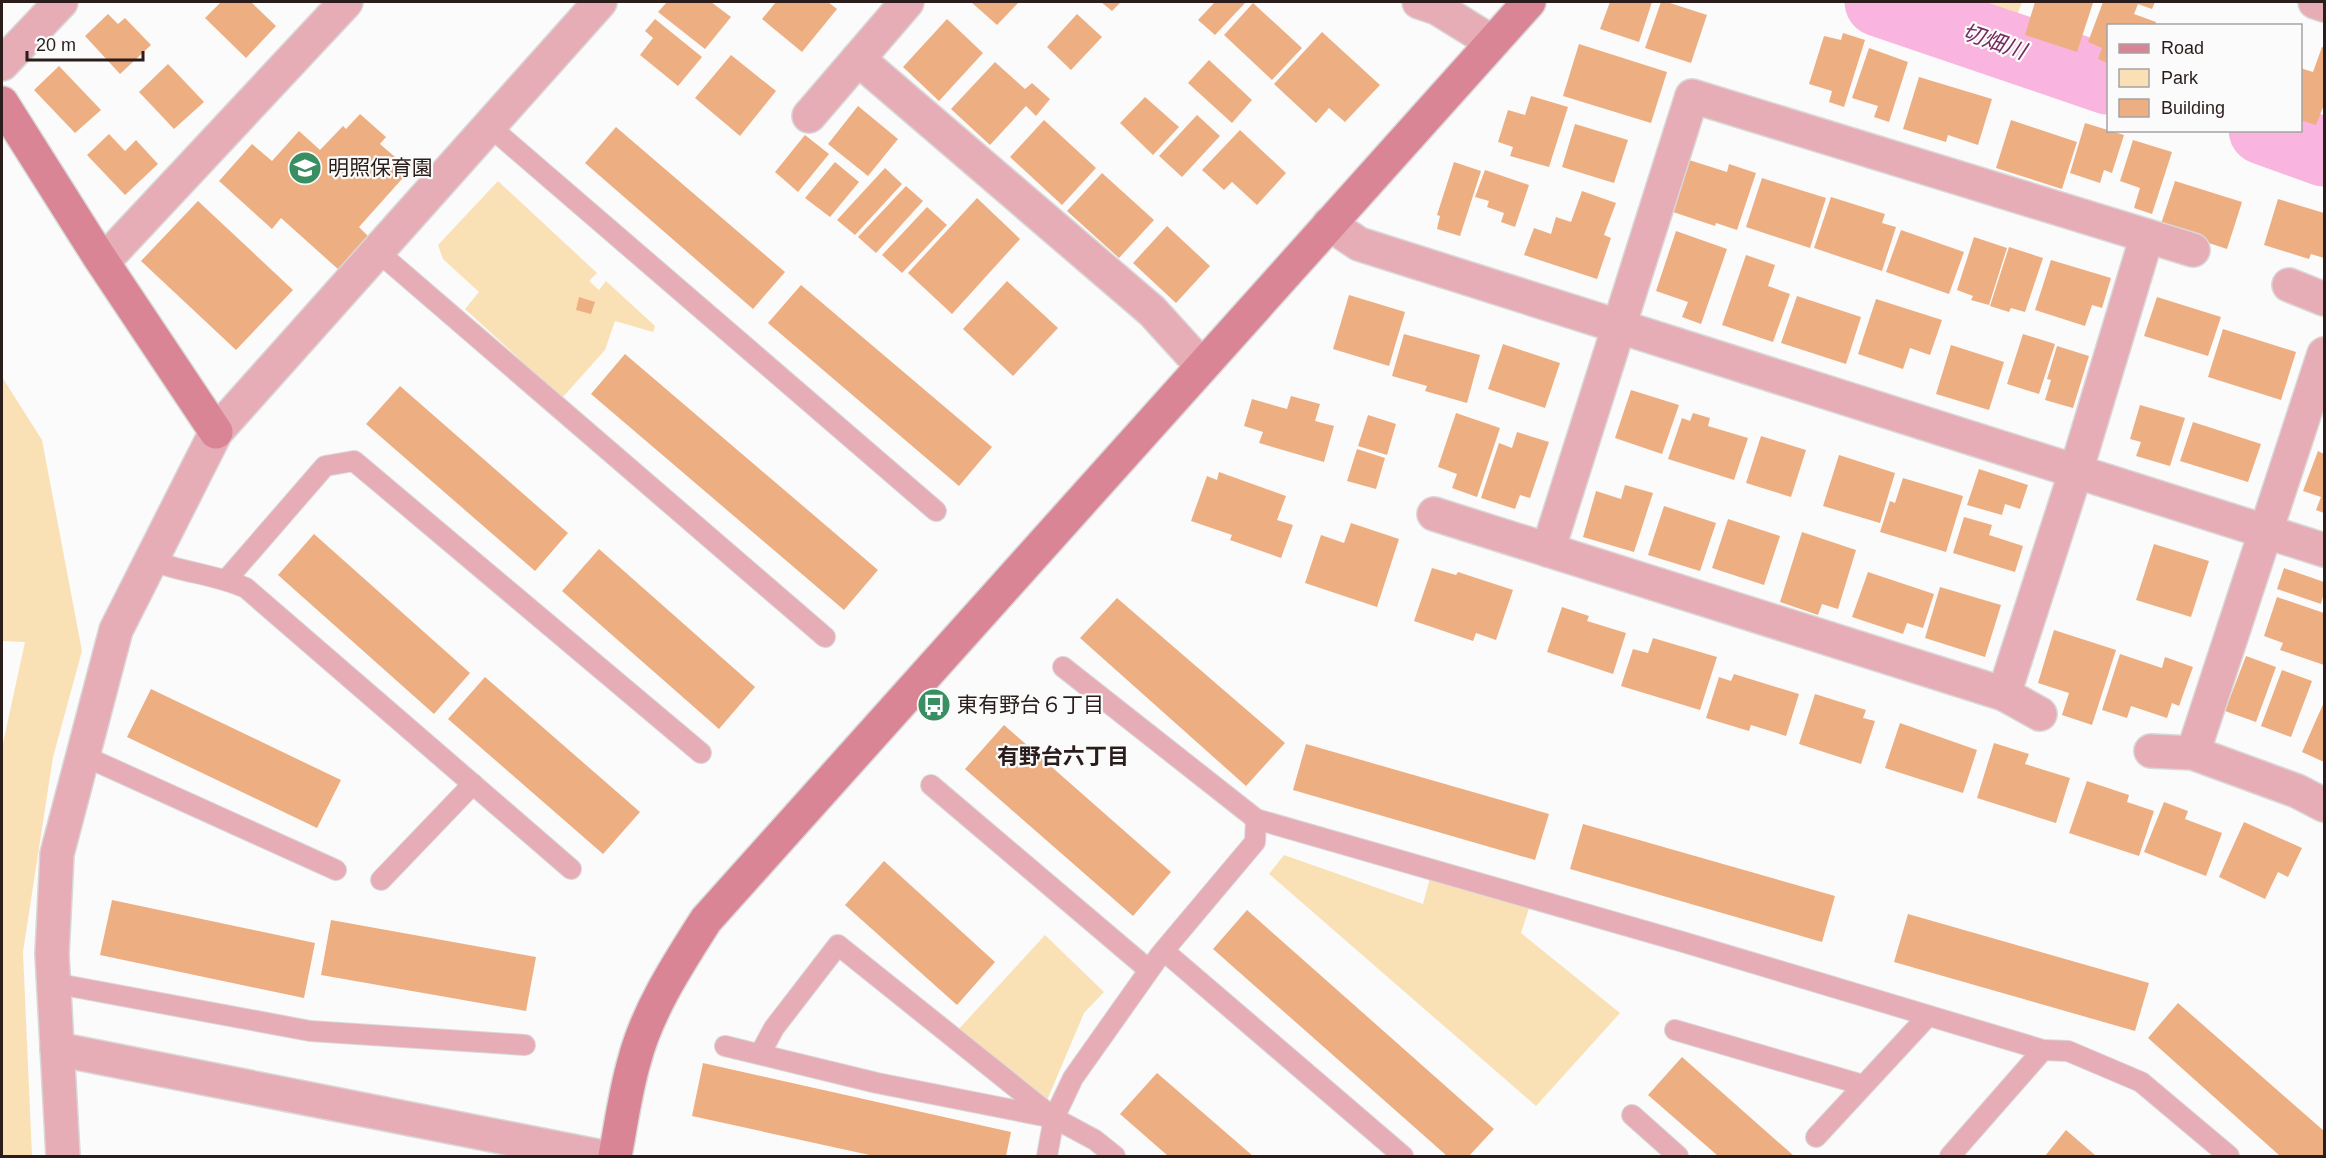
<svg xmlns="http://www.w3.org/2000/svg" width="2326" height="1158" font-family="Helvetica,'Noto Sans JP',sans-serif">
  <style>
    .green { fill: #fae1b5 }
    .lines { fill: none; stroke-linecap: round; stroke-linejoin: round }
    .river { stroke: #f9b5df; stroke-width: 69 }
    .building { fill: #edaf82 }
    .lane-casing { stroke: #dad7d7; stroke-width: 22 }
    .street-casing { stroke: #dad7d7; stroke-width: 36 }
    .secondary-casing { stroke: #dad7d7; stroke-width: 36 }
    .lane { stroke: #e7adb7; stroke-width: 20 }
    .street { stroke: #e7adb7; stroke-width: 33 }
    .secondary { stroke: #d98596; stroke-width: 33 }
    .labels { text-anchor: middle; stroke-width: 4.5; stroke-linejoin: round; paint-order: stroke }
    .poi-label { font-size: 21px; fill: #2a1d1b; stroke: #fbfbfb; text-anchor: start }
    .water-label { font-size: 22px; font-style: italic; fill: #762a5e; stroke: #fbfbfb }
    .neighbourhood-label { font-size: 22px; font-weight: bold; fill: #2a1d1b; stroke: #fbfbfb }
  </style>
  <rect width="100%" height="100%" fill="#fbfbfb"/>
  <g class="green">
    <path d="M1903,2H2022L2009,37Z"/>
    <path d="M498,181L597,273L589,281L599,290L606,281L655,326L653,332L615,321L605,350L562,398L465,309L479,292L443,259L438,245Z"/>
    <path d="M2,377L42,440L82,651L53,757L23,952L32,1156H2V748L25,642L2,641Z"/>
    <path d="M1284,855L1423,904L1431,874L1530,905L1521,933L1620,1013L1536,1106L1269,874Z"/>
    <path d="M1045,935L1104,992L1084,1013L1045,1105L957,1031Z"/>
  </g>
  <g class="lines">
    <g class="river">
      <path d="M1879,2L2108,80"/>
      <path d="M2263,130L2324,152"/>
    </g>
  </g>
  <g class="building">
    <path d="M221,2H251L276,26L246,58L205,18Z"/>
    <path d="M667,2H711L731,17L705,49L658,12Z"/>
    <path d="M776,2H828L837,9L802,52L762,19Z"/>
    <path d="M971,2H1019L997,25Z"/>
    <path d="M1101,2H1121L1112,11Z"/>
    <path d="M1215,2H1243L1245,3L1215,35L1198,20Z"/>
    <path d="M1610,2H1652L1639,42L1600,29Z"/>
    <path d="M1661,2H1667L1707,15L1691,63L1645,48Z"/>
    <path d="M2035,2L2093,3L2077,52L2025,35Z"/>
    <path d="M2103,2H2155L2152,9L2138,4L2134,14L2156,22L2155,26H2108V63L2098,59L2102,48L2088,42Z"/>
    <path d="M1253,3L1302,48L1272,80L1224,35Z"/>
    <path d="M108,14L118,24L125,18L151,45L120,74L85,36Z"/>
    <path d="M1077,14L1102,37L1071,70L1047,47Z"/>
    <path d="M655,19L702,57L678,86L640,55L653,38L645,31Z"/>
    <path d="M947,19L983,53L939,101L903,67Z"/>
    <path d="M1322,32L1380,85L1345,122L1329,108L1316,123L1274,84Z"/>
    <path d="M1843,33L1865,40L1844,107L1829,102L1832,91L1809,84L1824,36L1841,40Z"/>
    <path d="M1579,44L1667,72L1651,123L1563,96Z"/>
    <path d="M2322,47H2324V105L2316,125L2300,120V68L2313,72Z"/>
    <path d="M1869,48L1908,62L1889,122L1874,117L1878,106L1852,98Z"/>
    <path d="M731,55L776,91L740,136L695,98Z"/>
    <path d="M1209,60L1252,100L1232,123L1188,83Z"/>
    <path d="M995,62L1025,89L1032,83L1050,99L1036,116L1026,106L990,145L951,109Z"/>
    <path d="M168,64L204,102L174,129L139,92Z"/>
    <path d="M59,66L101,110L75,133L34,90Z"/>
    <path d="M1919,77L1992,99L1978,145L1948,135L1946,142L1903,129Z"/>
    <path d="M1531,96L1568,107L1549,167L1510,156L1513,147L1498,142L1508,110L1525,115Z"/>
    <path d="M1145,97L1179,127L1153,155L1120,123Z"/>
    <path d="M858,106L898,139L868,176L828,144Z"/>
    <path d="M360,114L386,137L380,144L410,170L359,227L369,237L339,270L281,218L272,229L219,181L252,144L272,161L299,131L320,150L343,126L346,129Z"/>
    <path d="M1197,115L1220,136L1182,177L1159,156Z"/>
    <path d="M1044,120L1096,168L1062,205L1010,157Z"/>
    <path d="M2011,120L2077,142L2062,189L1996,168Z"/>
    <path d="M2085,123L2124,135L2112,173L2104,170L2100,183L2070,173Z"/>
    <path d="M1575,124L1628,140L1614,183L1562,167Z"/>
    <path d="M616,127L785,272L753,309L585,163Z"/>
    <path d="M1240,130L1286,173L1257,205L1232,182L1224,190L1202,170Z"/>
    <path d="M109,134L125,151L136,140L158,164L125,195L87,155Z"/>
    <path d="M805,135L829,154L798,192L775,172Z"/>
    <path d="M2133,140L2172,152L2152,214L2134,208L2140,188L2120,181Z"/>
    <path d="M1689,160L1727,172L1729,164L1756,173L1737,230L1716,223L1715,226L1673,212Z"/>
    <path d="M835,162L859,182L830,217L805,198Z"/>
    <path d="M1454,162L1481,171L1460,236L1437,229L1440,216L1437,215Z"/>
    <path d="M885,168L902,184L855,235L837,220Z"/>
    <path d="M1485,170L1529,185L1515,227L1501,222L1504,213L1487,207L1489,201L1475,197Z"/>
    <path d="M1102,173L1154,220L1119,258L1067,211Z"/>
    <path d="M1762,178L1826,198L1810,248L1746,227Z"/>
    <path d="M2175,181L2242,202L2227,249L2160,227Z"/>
    <path d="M906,186L923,201L876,253L858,237Z"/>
    <path d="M1582,191L1616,203L1604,235L1611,238L1597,279L1524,255L1534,228L1551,234L1556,217L1571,222Z"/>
    <path d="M1831,197L1885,214L1882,223L1896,227L1882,271L1814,248Z"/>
    <path d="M977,198L1020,239L952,314L908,273Z"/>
    <path d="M2278,199L2324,213V258L2311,254L2309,259L2264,245Z"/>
    <path d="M198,201L293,290L236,350L141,261Z"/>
    <path d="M927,207L947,225L902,273L882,255Z"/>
    <path d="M1167,226L1210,266L1176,303L1133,263Z"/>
    <path d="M1901,230L1964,252L1949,294L1886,272Z"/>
    <path d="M1676,231L1727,249L1701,324L1682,317L1688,302L1656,291Z"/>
    <path d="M1974,237L2007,248L1989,305L1971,300L1973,296L1957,290Z"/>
    <path d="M2009,247L2043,258L2025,312L2011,308L2009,312L1990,306Z"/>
    <path d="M1746,255L1775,265L1768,286L1790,294L1773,342L1722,325Z"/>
    <path d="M2051,260L2111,278L2102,308L2092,305L2085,326L2035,310Z"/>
    <path d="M1007,281L1058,328L1013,376L963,329Z"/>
    <path d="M801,285L992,447L959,486L768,323Z"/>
    <path d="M1349,295L1405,312L1389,366L1333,349Z"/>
    <path d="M1797,296L1861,317L1846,364L1781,343Z"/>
    <path d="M579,297L595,302L591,314L576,310Z"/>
    <path d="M2157,297L2221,317L2208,356L2144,336Z"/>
    <path d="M1876,299L1942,320L1930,355L1910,348L1903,369L1858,354Z"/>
    <path d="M2223,329L2296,352L2281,400L2208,377Z"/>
    <path d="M1404,334L1480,355L1467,403L1425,391L1427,386L1392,376Z"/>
    <path d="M2023,334L2055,344L2039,394L2007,384Z"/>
    <path d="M1503,344L1560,363L1545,408L1488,389Z"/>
    <path d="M1951,345L2004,362L1989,410L1936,394Z"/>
    <path d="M2057,346L2089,356L2073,408L2045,400L2051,380L2047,379Z"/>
    <path d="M625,354L878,570L844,610L591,394Z"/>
    <path d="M400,386L568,533L535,571L366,424Z"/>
    <path d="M1631,390L1679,405L1662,454L1615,438Z"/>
    <path d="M1291,396L1320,404L1315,421L1334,426L1324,462L1259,443L1263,432L1244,426L1252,399L1287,409Z"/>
    <path d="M2140,405L2185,418L2170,466L2136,456L2141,442L2130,439Z"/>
    <path d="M1456,413L1500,428L1477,497L1452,488L1457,474L1438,467Z"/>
    <path d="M1693,413L1710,418L1708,426L1748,438L1734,480L1668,459L1682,418L1690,421Z"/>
    <path d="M1368,415L1396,424L1387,455L1358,446Z"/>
    <path d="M2193,422L2261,444L2248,482L2180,461Z"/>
    <path d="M1517,432L1549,442L1530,498L1520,495L1515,509L1481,498L1499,443L1512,448Z"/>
    <path d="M1761,436L1806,450L1791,497L1746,483Z"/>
    <path d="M1357,449L1385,458L1376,489L1347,481Z"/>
    <path d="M2318,451L2324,454V513L2316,510L2321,497L2303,491Z"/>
    <path d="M1839,455L1895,473L1880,523L1823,506Z"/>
    <path d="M1979,469L2028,485L2020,509L2005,504L2002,515L1967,505Z"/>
    <path d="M1219,472L1286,496L1277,520L1293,525L1281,558L1230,540L1232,535L1191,521L1207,476L1217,480Z"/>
    <path d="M1903,478L1963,496L1946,552L1880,532L1890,501L1895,503Z"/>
    <path d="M1625,485L1653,493L1634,552L1583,537L1596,491L1621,499Z"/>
    <path d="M1664,506L1716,523L1700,571L1648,555Z"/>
    <path d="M1964,517L1992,525L1989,535L2023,546L2015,572L1953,553Z"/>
    <path d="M1728,519L1780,536L1764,585L1712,568Z"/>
    <path d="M1351,523L1399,539L1377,607L1305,583L1321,535L1344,543Z"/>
    <path d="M1802,532L1856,550L1838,609L1822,604L1818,615L1780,602Z"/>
    <path d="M314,534L470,673L434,714L278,575Z"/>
    <path d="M2154,544L2209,561L2191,617L2136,600Z"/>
    <path d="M599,549L755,687L719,729L562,591Z"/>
    <path d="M1432,568L1456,575L1458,572L1513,590L1496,640L1476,633L1473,641L1414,621Z"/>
    <path d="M2284,568L2324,582V593L2321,604L2277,589Z"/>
    <path d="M1868,572L1934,594L1923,628L1907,623L1903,634L1852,617Z"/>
    <path d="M1940,587L2001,605L1985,657L1925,638Z"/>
    <path d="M2277,597L2324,613V665L2280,650L2283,643L2264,636Z"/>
    <path d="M1117,598L1285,743L1246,786L1080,638Z"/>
    <path d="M1562,607L1589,616L1587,621L1626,633L1613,674L1547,652Z"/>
    <path d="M2054,630L2116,650L2092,725L2062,715L2069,693L2038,683Z"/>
    <path d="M1653,638L1717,657L1700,710L1621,686L1633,649L1648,653Z"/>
    <path d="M2120,654L2162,668L2165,657L2193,667L2179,706L2172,703L2167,718L2131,706L2127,718L2102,710Z"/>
    <path d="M2246,656L2276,667L2256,722L2225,711Z"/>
    <path d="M2282,670L2312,681L2291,737L2261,726Z"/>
    <path d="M1734,674L1799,694L1786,736L1751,725L1749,731L1706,718L1719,677L1731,681Z"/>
    <path d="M485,677L640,812L603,854L448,719Z"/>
    <path d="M151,689L341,780L317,828L127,737Z"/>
    <path d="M1815,694L1866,710L1863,718L1875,721L1861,764L1799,744Z"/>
    <path d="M2324,702V762L2302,752Z"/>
    <path d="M1900,723L1977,750L1963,793L1885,768Z"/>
    <path d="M1004,725L1171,872L1133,916L965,769Z"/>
    <path d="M1994,743L2029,754L2025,764L2070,778L2056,823L1977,798Z"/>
    <path d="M1306,744L1549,814L1535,860L1293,790Z"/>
    <path d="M2087,781L2129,795L2127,802L2154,811L2139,856L2069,833Z"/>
    <path d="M2164,802L2188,811L2185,819L2222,833L2206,876L2144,852Z"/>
    <path d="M2244,822L2302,848L2288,877L2278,872L2265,899L2219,877Z"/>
    <path d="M1583,824L1835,896L1822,942L1570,869Z"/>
    <path d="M884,861L995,962L957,1005L845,905Z"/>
    <path d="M112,900L315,943L304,998L100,955Z"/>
    <path d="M1247,910L1494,1129L1469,1156H1447L1213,949Z"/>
    <path d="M1908,914L2149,983L2135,1031L1894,962Z"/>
    <path d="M331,920L536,957L526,1011L321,975Z"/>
    <path d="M2178,1003L2324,1131V1156H2280L2148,1038Z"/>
    <path d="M1682,1057L1794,1156H1718L1648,1095Z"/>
    <path d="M703,1063L1011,1132L1006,1156H874L692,1116Z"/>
    <path d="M1157,1073L1253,1156H1168L1120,1114Z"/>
    <path d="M2066,1130L2096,1156H2045Z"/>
  </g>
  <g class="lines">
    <defs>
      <g id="lane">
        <path d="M488,125L936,511"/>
        <path d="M377,251L825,637"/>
        <path d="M151,560C182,573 216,574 246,588L571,869"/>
        <path d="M227,579L325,466L354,461L701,753"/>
        <path d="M1063,667L1256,819L1683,942L2043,1050L2068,1051L2141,1082L2229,1156"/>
        <path d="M84,756L336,870"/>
        <path d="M931,785L1149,970"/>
        <path d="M381,880L473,784"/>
        <path d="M1164,951L1403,1156"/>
        <path d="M53,983L310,1031L525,1045"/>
        <path d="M1675,1030L1863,1085"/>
        <path d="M725,1046L877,1083L1054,1118L1095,1140L1115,1156"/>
        <path d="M760,1054L774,1028L838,945L1054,1118"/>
        <path d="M1632,1115L1678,1156"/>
        <path d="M1816,1137L1928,1016"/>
        <path d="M1047,1156L1054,1118L1073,1078L1160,955L1255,842L1256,819"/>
        <path d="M1950,1156L2043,1050"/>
      </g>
      <g id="street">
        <path d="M1419,2L1437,8L1492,42"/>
        <path d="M2315,2L2324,5"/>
        <path d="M858,59L1152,311L1202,366"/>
        <path d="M2,64L61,2"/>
        <path d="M809,116L907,2"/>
        <path d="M1329,224L1359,244L2324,550"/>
        <path d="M103,262L346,2"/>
        <path d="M2289,285L2324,299"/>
        <path d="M1434,514L2004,694L2040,714"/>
        <path d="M1548,550L1692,96L2193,250"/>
        <path d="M2004,694L2076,471L2147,236"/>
        <path d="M2151,751L2193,753L2297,791L2324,805"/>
        <path d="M2193,753L2324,354"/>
        <path d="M57,1049L597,1156"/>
        <path d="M63,1156L52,954L57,854L116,630L216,432L600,2"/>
      </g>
      <g id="secondary">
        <path d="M2,103L98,255L216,432"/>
        <path d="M615,1156C621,1125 625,1093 634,1062C647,1011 678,964 706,920L1529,2"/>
      </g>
    </defs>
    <use href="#lane" class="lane-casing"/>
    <use href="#street" class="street-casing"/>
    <use href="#secondary" class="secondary-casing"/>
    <use href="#lane" class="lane"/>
    <use href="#street" class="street"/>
    <use href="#secondary" class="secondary"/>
  </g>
  <defs>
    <symbol id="school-disc" viewBox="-11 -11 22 22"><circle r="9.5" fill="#398e62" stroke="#fbfbfb"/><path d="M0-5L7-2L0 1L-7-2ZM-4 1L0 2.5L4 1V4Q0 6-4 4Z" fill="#fff"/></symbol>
    <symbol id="bus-disc" viewBox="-11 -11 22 22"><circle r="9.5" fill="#398e62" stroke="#fbfbfb"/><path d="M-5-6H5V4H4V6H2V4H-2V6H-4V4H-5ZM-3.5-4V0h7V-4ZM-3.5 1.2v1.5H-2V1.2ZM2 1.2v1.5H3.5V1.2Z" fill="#fff"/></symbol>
  </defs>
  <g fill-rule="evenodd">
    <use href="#school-disc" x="286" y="149" width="38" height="38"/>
    <use href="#bus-disc" x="915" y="686" width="38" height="38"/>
  </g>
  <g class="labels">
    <g class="poi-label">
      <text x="328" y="175">明照保育園</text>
      <text x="957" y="712">東有野台６丁目</text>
    </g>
    <g class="water-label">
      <text transform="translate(1994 41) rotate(19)" y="8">切畑川</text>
    </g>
    <g class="neighbourhood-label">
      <text x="1063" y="764">有野台六丁目</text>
    </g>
  </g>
  <rect width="2326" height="1158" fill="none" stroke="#2a1d1b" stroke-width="6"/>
  <rect x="2107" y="24" width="195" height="108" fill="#fbfbfb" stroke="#a7a2a1" stroke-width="1.5"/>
  <rect x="2119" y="44" width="30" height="9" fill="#d98596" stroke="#a7a2a1" stroke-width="1.5"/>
  <text x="2161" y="54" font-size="18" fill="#2a1d1b">Road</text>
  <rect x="2119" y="69" width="30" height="18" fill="#fae1b5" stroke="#a7a2a1" stroke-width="1.5"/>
  <text x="2161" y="84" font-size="18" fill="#2a1d1b">Park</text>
  <rect x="2119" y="99" width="30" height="18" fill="#edaf82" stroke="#a7a2a1" stroke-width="1.5"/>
  <text x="2161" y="114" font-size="18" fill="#2a1d1b">Building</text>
  <path d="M27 51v9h116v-9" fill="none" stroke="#2a1d1b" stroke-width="3"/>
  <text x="36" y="51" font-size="18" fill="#2a1d1b" stroke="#fbfbfb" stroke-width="4.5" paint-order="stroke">20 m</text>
</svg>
